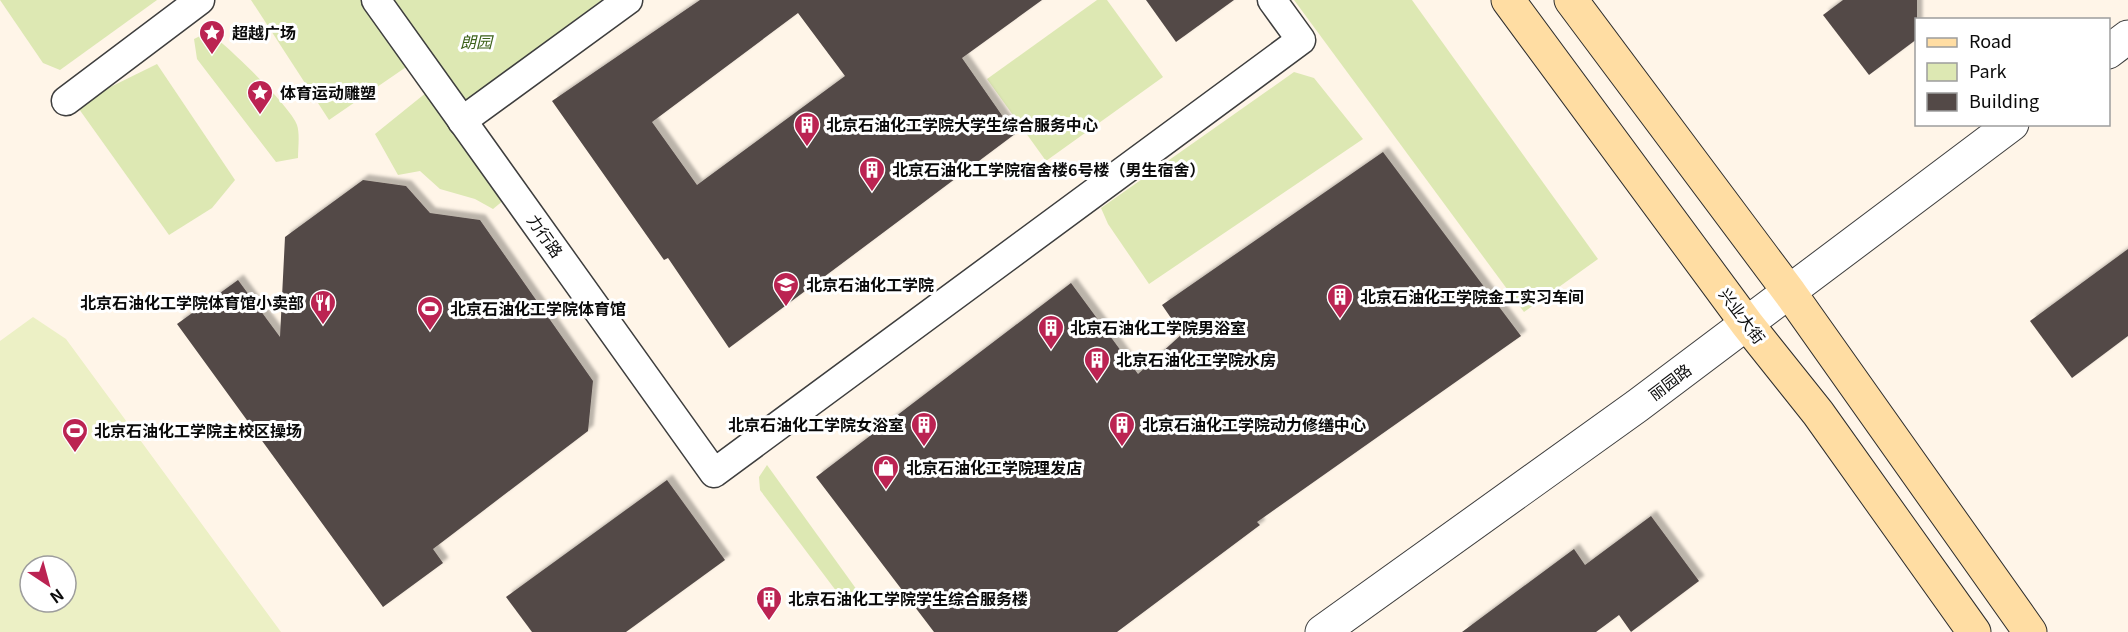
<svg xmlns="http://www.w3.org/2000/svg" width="2128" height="632" font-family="Georgia,'Noto Sans SC',serif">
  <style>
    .green { fill: #dde8b3 }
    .pitch { fill: #ecf0c5; fill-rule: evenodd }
    .building { fill: #534947; fill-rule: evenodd; filter: url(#shadow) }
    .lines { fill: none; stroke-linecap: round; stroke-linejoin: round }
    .minor-casing { stroke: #3e3e3e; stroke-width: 31 }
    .tertiary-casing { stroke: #3e3e3e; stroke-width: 35 }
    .secondary-casing { stroke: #2d2d2d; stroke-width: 35 }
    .minor { stroke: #fff; stroke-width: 28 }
    .tertiary { stroke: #fff; stroke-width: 33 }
    .secondary { stroke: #ffdda3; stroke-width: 33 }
    .labels { text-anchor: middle; stroke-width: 6; stroke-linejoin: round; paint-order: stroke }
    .poi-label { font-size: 16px; font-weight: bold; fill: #0b0b0b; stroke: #fff; text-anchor: start }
    .park-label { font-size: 16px; font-style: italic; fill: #3d621c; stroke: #fff }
    .street-label { font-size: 16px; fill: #0b0b0b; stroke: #fff }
  </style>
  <defs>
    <filter id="shadow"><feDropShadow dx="5.5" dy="-5.5" stdDeviation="1.5" flood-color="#0004"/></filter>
  </defs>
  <rect width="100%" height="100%" fill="#fff5e8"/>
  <g class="green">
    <path d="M0,0H157L60,70L43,63Z"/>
    <path d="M251,0H363L412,63L329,120Z"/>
    <path d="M394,0H602L466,101Z"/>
    <path d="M1097,0H1107L1163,77L1046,161L987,79Z"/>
    <path d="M1294,0H1412L1598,259L1524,312Z"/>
    <path d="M208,32C225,43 292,108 297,125C300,134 298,148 298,158L276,162L197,59L194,39Z"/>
    <path d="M157,64L235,180L212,208L169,235L79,109L88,98Z"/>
    <path d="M1294,72L1314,78L1363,139L1149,284L1108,224L1101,208Z"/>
    <path d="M432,88L510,195L493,209L475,199L440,189L420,171L398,175L375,134Z"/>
    <path d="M767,465L862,597L849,608L760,490L759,477Z"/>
  </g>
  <path class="pitch" d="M33,317L66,339L281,632H0V341ZM30,566H66V602H30Z"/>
  <g class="building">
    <path d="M700,0H1042L962,58L1015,134L729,348L668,258L664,260L552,101ZM798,13L845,76L697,185L652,122Z"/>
    <path d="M1146,0H1234L1176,42Z"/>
    <path d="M1843,0H1917V39L1869,75L1823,15Z"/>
    <path d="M1383,152L1521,336L1257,522L1260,525L1117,632H934L816,477L1071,283L1138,374L1182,334L1162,305Z"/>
    <path d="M363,180L406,186L430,213L480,220L593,381L588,431L433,549L443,563L383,607L177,324L238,280L280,337L285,237Z"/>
    <path d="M2128,249V336L2072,378L2030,321Z"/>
    <path d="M667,480L725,560L626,632H532L506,597Z"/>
    <path d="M1651,516L1699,581L1631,632L1619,615L1596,632H1462L1574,549L1585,565Z"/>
  </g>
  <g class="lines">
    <defs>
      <g id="minor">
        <path d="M376,0L714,473L1301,40L1272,0"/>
        <path d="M66,101L200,0"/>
        <path d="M462,121L628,0"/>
      </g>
      <g id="tertiary">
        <path d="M2108,52L2128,37"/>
        <path d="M1322,632L1637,406L2012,124"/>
      </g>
      <g id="secondary">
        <path d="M1508,0L1747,324L1818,413L1974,632"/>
        <path d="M1571,0L1790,293L2030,632"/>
      </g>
    </defs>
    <use href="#minor" class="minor-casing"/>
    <use href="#tertiary" class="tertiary-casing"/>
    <use href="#secondary" class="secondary-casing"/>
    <use href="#minor" class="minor"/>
    <use href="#tertiary" class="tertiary"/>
    <use href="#secondary" class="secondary"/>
  </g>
  <defs>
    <symbol id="sight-pin" viewBox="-11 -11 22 30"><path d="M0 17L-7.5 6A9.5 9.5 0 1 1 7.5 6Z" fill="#bb2352" stroke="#fff"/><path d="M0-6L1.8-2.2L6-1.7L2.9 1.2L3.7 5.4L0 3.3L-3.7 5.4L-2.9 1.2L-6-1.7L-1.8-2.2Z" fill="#fff"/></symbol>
    <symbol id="building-pin" viewBox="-11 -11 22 30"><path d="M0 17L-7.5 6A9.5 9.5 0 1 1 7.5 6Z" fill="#bb2352" stroke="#fff"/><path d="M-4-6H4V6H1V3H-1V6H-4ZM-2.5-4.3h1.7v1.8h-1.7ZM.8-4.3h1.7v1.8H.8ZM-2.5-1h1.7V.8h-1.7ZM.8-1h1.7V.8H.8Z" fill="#fff"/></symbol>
    <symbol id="university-pin" viewBox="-11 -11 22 30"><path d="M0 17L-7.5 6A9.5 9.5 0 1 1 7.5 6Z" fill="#bb2352" stroke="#fff"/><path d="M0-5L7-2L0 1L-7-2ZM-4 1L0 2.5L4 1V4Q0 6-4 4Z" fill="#fff"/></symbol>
    <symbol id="restaurant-pin" viewBox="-11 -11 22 30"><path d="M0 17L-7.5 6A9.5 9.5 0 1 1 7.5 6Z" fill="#bb2352" stroke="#fff"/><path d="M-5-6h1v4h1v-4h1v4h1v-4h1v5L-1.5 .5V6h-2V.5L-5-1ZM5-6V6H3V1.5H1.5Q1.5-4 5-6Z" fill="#fff"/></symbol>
    <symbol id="stadium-pin" viewBox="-11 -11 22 30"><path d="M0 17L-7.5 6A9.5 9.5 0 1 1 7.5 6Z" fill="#bb2352" stroke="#fff"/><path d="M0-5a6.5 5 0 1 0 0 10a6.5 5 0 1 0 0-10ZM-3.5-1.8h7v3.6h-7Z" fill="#fff"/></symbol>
    <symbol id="shop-pin" viewBox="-11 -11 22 30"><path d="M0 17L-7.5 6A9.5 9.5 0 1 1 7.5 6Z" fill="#bb2352" stroke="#fff"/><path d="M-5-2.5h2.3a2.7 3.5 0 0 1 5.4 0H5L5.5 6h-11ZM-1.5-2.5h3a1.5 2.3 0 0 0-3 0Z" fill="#fff"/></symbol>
  </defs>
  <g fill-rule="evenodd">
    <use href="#sight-pin" x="197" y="18" width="30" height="40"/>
    <use href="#sight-pin" x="245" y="78" width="30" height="40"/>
    <use href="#building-pin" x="792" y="110" width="30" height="40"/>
    <use href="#building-pin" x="857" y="155" width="30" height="40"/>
    <use href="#university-pin" x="771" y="270" width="30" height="40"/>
    <use href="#building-pin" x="1325" y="282" width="30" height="40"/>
    <use href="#restaurant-pin" x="308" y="288" width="30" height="40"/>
    <use href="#stadium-pin" x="415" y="294" width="30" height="40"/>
    <use href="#building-pin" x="1036" y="313" width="30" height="40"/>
    <use href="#building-pin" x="1082" y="345" width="30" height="40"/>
    <use href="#building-pin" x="909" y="410" width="30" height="40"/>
    <use href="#building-pin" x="1107" y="410" width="30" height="40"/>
    <use href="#stadium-pin" x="60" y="416" width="30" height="40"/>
    <use href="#shop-pin" x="871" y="453" width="30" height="40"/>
    <use href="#building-pin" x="754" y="584" width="30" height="40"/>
  </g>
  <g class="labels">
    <g class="poi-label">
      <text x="232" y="39">超越广场</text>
      <text x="280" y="99">体育运动雕塑</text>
      <text x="826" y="131">北京石油化工学院大学生综合服务中心</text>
      <text x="892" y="176">北京石油化工学院宿舍楼6号楼（男生宿舍）</text>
      <text x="806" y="291">北京石油化工学院</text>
      <text x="1360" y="303">北京石油化工学院金工实习车间</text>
      <text x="304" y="309" text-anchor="end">北京石油化工学院体育馆小卖部</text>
      <text x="450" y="315">北京石油化工学院体育馆</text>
      <text x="1070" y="334">北京石油化工学院男浴室</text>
      <text x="1116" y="366">北京石油化工学院水房</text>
      <text x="904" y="431" text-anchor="end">北京石油化工学院女浴室</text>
      <text x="1142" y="431">北京石油化工学院动力修缮中心</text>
      <text x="94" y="437">北京石油化工学院主校区操场</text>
      <text x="906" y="474">北京石油化工学院理发店</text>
      <text x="788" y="605">北京石油化工学院学生综合服务楼</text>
    </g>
    <g class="park-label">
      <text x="476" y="48">朗园</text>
    </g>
    <g class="street-label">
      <text transform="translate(545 236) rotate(55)" y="6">力行路</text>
      <text transform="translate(1742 316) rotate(53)" y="6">兴业大街</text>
      <text transform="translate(1670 382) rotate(-37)" y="6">丽园路</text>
    </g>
  </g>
  <rect x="1915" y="18" width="195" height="108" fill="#ffffff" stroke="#9d9d9d" stroke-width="1.5"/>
  <rect x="1927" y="38" width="30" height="9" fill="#ffdda3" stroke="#9d9d9d" stroke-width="1.5"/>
  <text x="1969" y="48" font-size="18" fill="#0b0b0b">Road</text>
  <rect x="1927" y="63" width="30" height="18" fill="#dde8b3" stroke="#9d9d9d" stroke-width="1.5"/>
  <text x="1969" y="78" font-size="18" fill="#0b0b0b">Park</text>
  <rect x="1927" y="93" width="30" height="18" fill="#534947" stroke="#9d9d9d" stroke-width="1.5"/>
  <text x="1969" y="108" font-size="18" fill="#0b0b0b">Building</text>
  <g transform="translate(48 584) rotate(144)"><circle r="28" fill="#ffffff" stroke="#9d9d9d" stroke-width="1.5"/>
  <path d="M0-4.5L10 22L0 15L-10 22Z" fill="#bb2352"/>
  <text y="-9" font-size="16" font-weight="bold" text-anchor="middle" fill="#0b0b0b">N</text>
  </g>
</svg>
